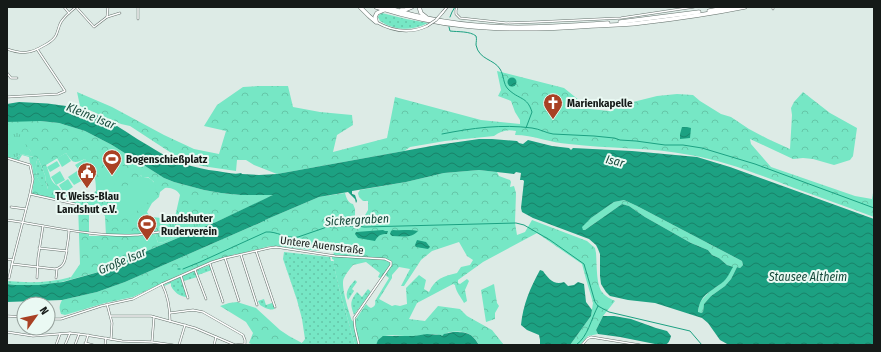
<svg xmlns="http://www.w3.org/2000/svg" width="881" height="352" font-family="'Fira Sans Condensed',sans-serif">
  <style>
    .grass { fill: url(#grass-dots) }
    .forest { fill: url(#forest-crowns); fill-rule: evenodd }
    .park { fill: url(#park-tufts) }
    .pitch { fill: #76e7c5 }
    .water { fill: url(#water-waves); fill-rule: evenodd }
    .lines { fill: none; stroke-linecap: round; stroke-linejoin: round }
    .stream { stroke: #1ca182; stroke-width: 1 }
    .minor-casing { stroke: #66736e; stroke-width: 2.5 }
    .tertiary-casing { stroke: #66736e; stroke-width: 3 }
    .trunk-casing { stroke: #66736e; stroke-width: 4.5 }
    .minor { stroke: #fff; stroke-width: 1.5 }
    .tertiary { stroke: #fff; stroke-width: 2 }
    .trunk { stroke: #fff; stroke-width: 3.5 }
    .tertiary-bridge-casing { stroke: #66736e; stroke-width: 3; stroke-linecap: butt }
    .tertiary-bridge { stroke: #fff; stroke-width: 2 }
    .labels { text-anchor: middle; stroke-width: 4; stroke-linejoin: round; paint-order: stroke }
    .poi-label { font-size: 11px; font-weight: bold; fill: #151a18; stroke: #eaf9f3; text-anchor: start }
    .street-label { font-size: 11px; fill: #151a18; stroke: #eaf9f3 }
    .water-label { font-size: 12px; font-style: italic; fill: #17493b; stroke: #eaf9f3 }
  </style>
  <defs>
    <pattern id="grass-dots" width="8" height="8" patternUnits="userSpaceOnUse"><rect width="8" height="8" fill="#76e7c5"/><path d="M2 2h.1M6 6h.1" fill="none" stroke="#65c6a8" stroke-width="1.8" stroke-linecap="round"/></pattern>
    <pattern id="forest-crowns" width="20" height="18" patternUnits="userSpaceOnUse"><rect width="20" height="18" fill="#76e7c5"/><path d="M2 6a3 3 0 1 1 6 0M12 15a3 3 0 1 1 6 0" fill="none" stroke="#65c6a8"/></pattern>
    <pattern id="park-tufts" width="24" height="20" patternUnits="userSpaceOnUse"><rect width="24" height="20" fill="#76e7c5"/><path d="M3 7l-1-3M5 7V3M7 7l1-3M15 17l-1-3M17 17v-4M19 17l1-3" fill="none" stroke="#65c6a8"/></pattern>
    <pattern id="water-waves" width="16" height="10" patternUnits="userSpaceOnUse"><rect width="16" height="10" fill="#1ca182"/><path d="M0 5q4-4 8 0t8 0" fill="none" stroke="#188269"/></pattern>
  </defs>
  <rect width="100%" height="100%" fill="#ddebe6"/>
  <g class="grass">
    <path d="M382,13L406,19L428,23C412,31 395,31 380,21L378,17L379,15Z"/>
    <path d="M38,158L45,175L46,182L48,190C37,185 33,168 38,158Z"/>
    <path d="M284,252L330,257L331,261H333L340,292L355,345H302V343L305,339L302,319L297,300L283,259Z"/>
    <path d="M210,265L212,270L198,275L197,270Z"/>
    <path d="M195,271L196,272L197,277L184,281L182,276Z"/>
    <path d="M71,277L69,280C50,286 27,287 7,284V281C28,283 50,283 71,277Z"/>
    <path d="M180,277L186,292L185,294L187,296L186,297C179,296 174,292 171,286V283L181,279L164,286V285Z"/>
    <path d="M355,280L357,282L352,289L354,291L348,300C344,292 350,286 355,280Z"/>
    <path d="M368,289L371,292L354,315C350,304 350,301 357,292L362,297Z"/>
    <path d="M264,299L266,305L272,303L275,308L274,309C269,311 264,307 260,305L258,301Z"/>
  </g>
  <g class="forest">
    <path d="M497,71L564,88L590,109L609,111L633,102L657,96L677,94L693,95L700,101L721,114L731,117L749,129L768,139L790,149L792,115L791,108L794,102L803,92L830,113L857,128L853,156L850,160L834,165L813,159L803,158L793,159L750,139L751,144L771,167L855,196L872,199L874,187V217C848,207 821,198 794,188C760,175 726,161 690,155C650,147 609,149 569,144C551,143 533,135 515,135L516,131C507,129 501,131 494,136L445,141L410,147L404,151L277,174L254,165L246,160H237L236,171L202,166L182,160L130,126L121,124L80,106L77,92L112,107L164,135L194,149L219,154L226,131L204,126L217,105L243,87L259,86H288L293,107L320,112L352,115L353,125L337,135L333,152L387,138L395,97L481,120L520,124V120L515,112L511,101L498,96L501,90Z"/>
    <path d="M15,121H40L59,123L85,131L112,145L164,178L174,182L204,190L221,193L241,195H274L216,222L135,256L113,268L69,280L80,264L78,204L64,202L32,194L34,179L32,165L30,163L29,157L22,155L19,160L7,158V157L15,158L21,154L33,157L30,150L7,129V122ZM66,153C73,163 73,164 85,159C93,173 96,174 96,191L85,198L82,193H79L71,190L64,194L58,186C50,183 50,173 46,165ZM38,158L45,175L46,182L48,189C37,185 33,168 38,158ZM141,175L142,177H148L154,182L113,204V201ZM165,188C170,187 178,190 180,195L175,217L171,219L152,217L149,215L147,212L152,203L159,197L160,192ZM90,213L103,214L105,216L106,236H89V214ZM210,213L212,219L164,242L158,243L150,235L159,233L158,227Z"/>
    <path d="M479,170L497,172L499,176L507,179L510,180L511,182L510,187L514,186L516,193L515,223L517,235L525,232L532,220L587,241L595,248L596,253C597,264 596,284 602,292C606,297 611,299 615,301L603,316L596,330L598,334L588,336L580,345H570L591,316L593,303L586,279L582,264L537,233L483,262L458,280V283L460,284L467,279L469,281L465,290L467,301L464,303C461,297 456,292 455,285L453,284L417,303L409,319L425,321L438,306L460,309L467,316L492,330L504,345H479C477,342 476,339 473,337C466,330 449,330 442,336C434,332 422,336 414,336C404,337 394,334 385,336C380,338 378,341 376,345H355L340,292L333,262L334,260L332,259V257L334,253L328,249L319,251L284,247L270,246L239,254H234L233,256L212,261L179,275L133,297L105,303L65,315L61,314C59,308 59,306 62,300L97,292L125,282L264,221L265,222V220L319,197L345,193C346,197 348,203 353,204L355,209V217L352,218L353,223L363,224L365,220L364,217L368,210V201H363L359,197L358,193L360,190L406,182L444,173ZM459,242L467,256L473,260L470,265L461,267L457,273C443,276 435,279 429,292L424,289L426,280L419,275L406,288L407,304L400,306L395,305L392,306L379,299L392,278V275L399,267L410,269L401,286H404L421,260L432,251ZM366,262L380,273L378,277L380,278L385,275L389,278L375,301C376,304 375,307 371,308L369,307L366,304L356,319L352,321C349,312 340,285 344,278C346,273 350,269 353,265Z"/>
    <path d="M624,200L637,206L742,261L743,265L740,268L737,267L731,279L725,286L711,296L704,304L703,312L701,313H698L699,305L701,301L709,292L719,285L732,267L727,265L719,258L712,255L708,250L691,243L645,217L629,206L622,204L585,230H583L581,227L591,218L614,202Z"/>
    <path d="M494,284L497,303L499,306L495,313V319L486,322L481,290Z"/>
    <path d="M237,302L256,308L280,330L289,336L302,343V345H253L249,343L253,333L246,322L220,306L229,303Z"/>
  </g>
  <g class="park">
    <path d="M16,122L21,137L30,150L34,157L21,154L15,158L7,157V125Z"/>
    <path d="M210,213L213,219L164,242L158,243L155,234L159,233L158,227Z"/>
  </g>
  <g class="pitch">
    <path d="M66,153L71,161L62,167L57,158Z"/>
    <path d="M85,159L90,167L81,173L75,165Z"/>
    <path d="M57,161L60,166L50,172L47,167Z"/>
    <path d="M115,161L124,167L110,192L100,186Z"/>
    <path d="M60,171L65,180L56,185L51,177Z"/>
    <path d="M77,171L83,180L74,185L68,177Z"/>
    <path d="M141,175L142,177C154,176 159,188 154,198C149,201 132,216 127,217C123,219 116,215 114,210C111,206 115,203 111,198Z"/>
    <path d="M68,179L73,187L64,193L59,185Z"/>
    <path d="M155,234L158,243L140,251L136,238Z"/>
  </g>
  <g class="water">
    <circle cx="512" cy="82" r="4.5"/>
    <path d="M19,102C45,103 69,104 94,114C112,121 127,133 144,143C156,150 171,160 184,164C195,167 206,170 217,171C224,172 234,175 241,173L242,174L259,175L277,174L437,145L479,139H492L517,141L519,143L523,144L528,140L552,146L569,148L571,150L573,148L632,151L697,157L730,167L874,219V345H729L720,340L708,323L702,318L655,303L628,300L610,296L606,292L601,284L600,276V254L598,249L596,245L589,239L533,218L522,212L521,208L524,181L523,180H520L521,173L516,172L514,174L479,170L444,173L406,182L352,191V194L355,195L357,201L356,203L355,199L348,192L319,197L265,220V222L264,221L125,282L97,292L62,300L7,302V284L15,285H39L63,282L113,268L135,256L216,222L273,195H241L221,193L204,190L174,182L164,178L112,145L85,131L59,123L40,121L7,122V104ZM624,200L637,206L742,261L743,265L740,268L737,267L731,279L725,286L711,296L704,304L703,312L701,313L698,312C700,296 707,294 719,285C726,281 729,274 733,267L727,265L719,258L712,255L708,250L691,243L645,217L629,206L622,204L585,230H583L582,227L591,218L614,202Z"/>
    <path d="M682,127H687L691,128L690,138L680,139V134Z"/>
    <path d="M383,230L385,231H388L387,234C381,234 378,235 375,241L358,238L355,234L356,232Z"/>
    <path d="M393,230C402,231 410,229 418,231C411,239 401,236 392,236L390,234L391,231Z"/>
    <path d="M417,240L426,242L430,247L428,249L416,247L415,245Z"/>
    <path d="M540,270L543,271C548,278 554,286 564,282L568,286L574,285L578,282L584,284L586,302L592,310L591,316L570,345H540V340L539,335L527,330L521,325C523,305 530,288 540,270Z"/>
    <path d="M603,316H614L631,319L656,328L667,331L671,336C669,343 668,345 660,345L620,337L598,334L596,330Z"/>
    <path d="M453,332C467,332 472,333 479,345H376L378,340L383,336H414L427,334L441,335L442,336L444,334Z"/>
  </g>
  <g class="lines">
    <g class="stream">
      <path d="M450,17L452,12L455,7"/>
      <path d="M449,27L450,31C458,32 470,31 476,36C477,39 476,42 476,45C479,60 494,59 500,69C504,75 503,84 508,89C519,100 527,96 532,112L526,128"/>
      <path d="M442,134C472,128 502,124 532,128C540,129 546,133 553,134L594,136L614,138L620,140L636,141L665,145H683L702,148L755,164L874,208"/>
      <path d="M357,226L358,221"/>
      <path d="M178,269H180"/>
      <path d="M183,269L200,262L266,232C277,231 286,239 298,237L327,227L358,226L364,227L516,223L524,225L550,240L584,264L595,302L598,306L609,312L690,331L702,345"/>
      <path d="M576,345C588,337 591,319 598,306"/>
    </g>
    <defs>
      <g id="minor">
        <path d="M64,7L69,13"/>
        <path d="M76,7L94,27L107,17"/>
        <path d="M108,7L107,17L120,13"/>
        <path d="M138,7V19"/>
        <path d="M457,7L456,10V14L460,18L506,23L536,22L621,18L694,7"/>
        <path d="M773,7V9"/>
        <path d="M7,49C21,54 30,54 43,46C47,44 52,41 55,37C58,33 58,27 61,22C64,17 71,11 76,7"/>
        <path d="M7,73L11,78H17"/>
        <path d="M7,97L58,94L65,91L37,49"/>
        <path d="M7,158L30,165L33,179L30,194L13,260L9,278"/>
        <path d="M30,194L75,204"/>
        <path d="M11,207L26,209"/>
        <path d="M7,220C50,226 92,237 135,235C143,235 151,233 159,232"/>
        <path d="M39,248L67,251"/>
        <path d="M256,251L275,307"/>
        <path d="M241,255L257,305"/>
        <path d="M225,258L239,301"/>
        <path d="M7,259L13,260"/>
        <path d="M12,264L55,269C66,267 66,256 67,247C68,241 69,236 69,230"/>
        <path d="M210,264L223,302"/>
        <path d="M195,270L206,299"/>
        <path d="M181,276L188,298"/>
        <path d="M37,278L38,258L43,226"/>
        <path d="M56,278L57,269"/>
        <path d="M162,284C168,296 170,307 170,321"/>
        <path d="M107,304L112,323L111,339"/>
        <path d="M170,313L193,310L203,312L243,335L245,340V343"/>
        <path d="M7,316L24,317"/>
        <path d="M111,316H151L195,328L235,345L245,344"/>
        <path d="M48,319H61L101,306L133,299L162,284L212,262L225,258L269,248L276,247L335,256L385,259L391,262V265L354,318L355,328L359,345"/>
        <path d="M7,332L33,336L70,333L86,335L122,341L152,342L173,345"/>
        <path d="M152,341L154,317"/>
        <path d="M85,343L93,345"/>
        <path d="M56,345L60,334"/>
        <path d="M65,345L70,333"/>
        <path d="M75,345L79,334"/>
        <path d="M85,345L88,335"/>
        <path d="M105,345L106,338"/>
        <path d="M179,345L185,325"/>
        <path d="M214,345L216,337"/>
        <path d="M582,345L587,339L591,337L640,345"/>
      </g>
      <g id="tertiary">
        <path d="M443,12L447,7"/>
        <path d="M376,22C392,31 410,34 427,26"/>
      </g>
      <g id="trunk">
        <path d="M360,7L369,16L376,22"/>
        <path d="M376,7C405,16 435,23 465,26C507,31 550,29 592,26C608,25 624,25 640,23C675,19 710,14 745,7"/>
        <path d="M386,7C424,20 466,26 507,27C540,28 574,25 608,23"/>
        <path d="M419,7L421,13L426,17"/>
        <path d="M401,10H405L412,7"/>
        <path d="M709,11L730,7"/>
        <path d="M376,21L375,17L377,13L384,10"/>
        <path d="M620,22L699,12"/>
      </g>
    </defs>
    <use href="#minor" class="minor-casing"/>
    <use href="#tertiary" class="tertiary-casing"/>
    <use href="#trunk" class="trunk-casing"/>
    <use href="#minor" class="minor"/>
    <use href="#tertiary" class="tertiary"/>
    <use href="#trunk" class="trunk"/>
    <defs>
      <path id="tertiary-bridge" d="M427,26L436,20L443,12"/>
    </defs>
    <use href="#tertiary-bridge" class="tertiary-bridge-casing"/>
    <use href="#tertiary-bridge" class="tertiary-bridge"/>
  </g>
  <defs>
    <symbol id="church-pin" viewBox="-11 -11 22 30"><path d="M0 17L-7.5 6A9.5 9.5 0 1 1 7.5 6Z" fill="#a94124" stroke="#eaf9f3"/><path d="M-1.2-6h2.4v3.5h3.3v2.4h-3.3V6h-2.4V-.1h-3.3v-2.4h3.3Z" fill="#fff"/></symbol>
    <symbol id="stadium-pin" viewBox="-11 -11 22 30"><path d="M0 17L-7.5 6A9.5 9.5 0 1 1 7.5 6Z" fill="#a94124" stroke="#eaf9f3"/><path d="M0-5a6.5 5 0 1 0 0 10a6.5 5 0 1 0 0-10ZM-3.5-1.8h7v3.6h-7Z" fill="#fff"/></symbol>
    <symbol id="civic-pin" viewBox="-11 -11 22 30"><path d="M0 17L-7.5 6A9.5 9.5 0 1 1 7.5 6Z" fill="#a94124" stroke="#eaf9f3"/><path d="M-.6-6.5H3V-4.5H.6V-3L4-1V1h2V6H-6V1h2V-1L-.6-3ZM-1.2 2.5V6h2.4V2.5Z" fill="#fff"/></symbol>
  </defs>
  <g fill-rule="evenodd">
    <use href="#church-pin" x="542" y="92" width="22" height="30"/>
    <use href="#stadium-pin" x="101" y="148" width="22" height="30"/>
    <use href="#civic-pin" x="76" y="161" width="22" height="30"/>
    <use href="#stadium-pin" x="136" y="213" width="22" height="30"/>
  </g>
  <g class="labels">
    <g class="poi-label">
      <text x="567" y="107">Marienkapelle</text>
      <text x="126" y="163">Bogenschießplatz</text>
      <text x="87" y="200" text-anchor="middle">TC Weiss-Blau<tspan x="87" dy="13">Landshut e.V.</tspan></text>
      <text x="161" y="222">Landshuter<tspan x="161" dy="13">Ruderverein</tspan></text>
    </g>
    <g class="street-label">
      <text transform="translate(322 245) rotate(7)" y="4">Untere Auenstraße</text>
    </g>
    <g class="water-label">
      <text transform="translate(91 116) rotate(22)" y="4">Kleine Isar</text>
      <text transform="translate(615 161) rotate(14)" y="4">Isar</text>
      <text transform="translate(357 220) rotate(-3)" y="4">Sickergraben</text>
      <text transform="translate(122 261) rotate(-23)" y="4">Große Isar</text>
      <text x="808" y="281">Stausee Altheim</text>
    </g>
  </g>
  <rect width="881" height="352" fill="none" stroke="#151a18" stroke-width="16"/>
  <g transform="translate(36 316) rotate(57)"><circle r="19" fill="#eaf9f3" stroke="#95a09b"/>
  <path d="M0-3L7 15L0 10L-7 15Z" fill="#a94124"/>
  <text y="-6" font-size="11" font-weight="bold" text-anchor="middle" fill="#151a18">N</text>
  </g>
</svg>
